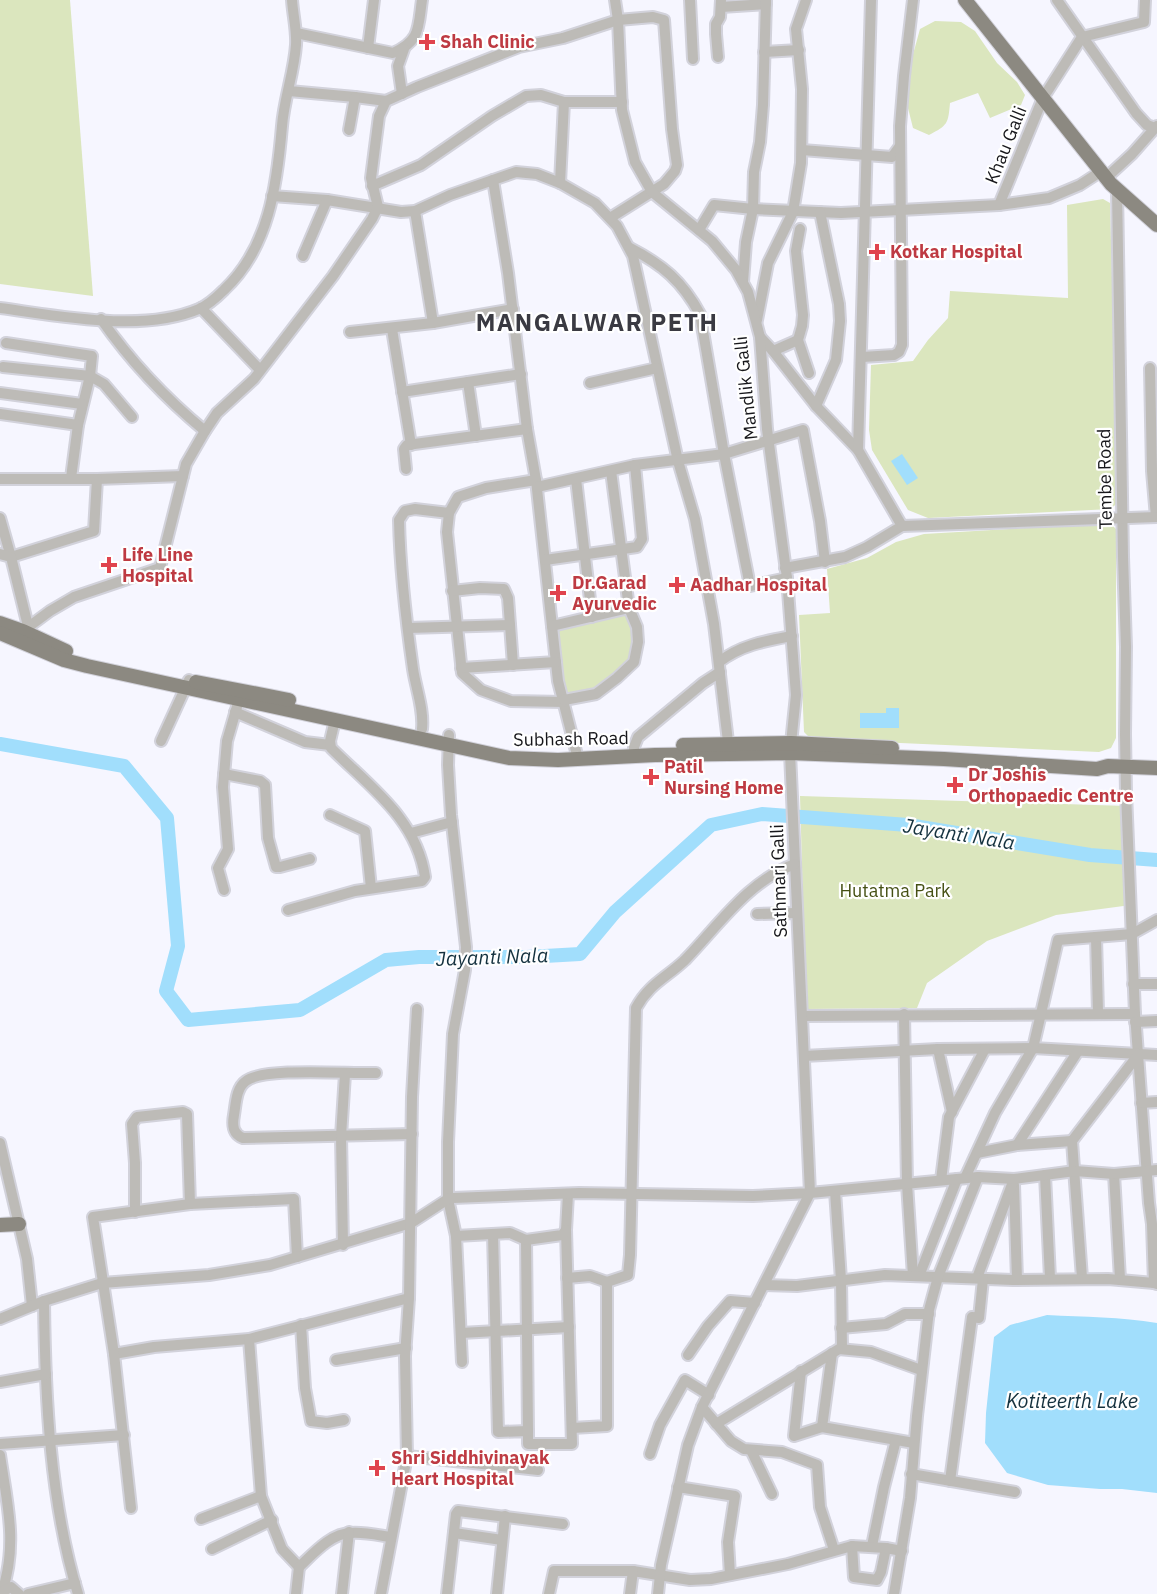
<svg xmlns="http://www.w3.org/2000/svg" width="1157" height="1594" font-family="'IBM Plex Sans',sans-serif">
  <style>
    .green { fill: #dbe6be }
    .water { fill: #a1defc }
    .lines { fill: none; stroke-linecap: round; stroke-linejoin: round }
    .river { stroke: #a1defc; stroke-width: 14 }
    .minor-casing { stroke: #d2d2db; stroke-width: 14 }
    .major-casing { stroke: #d2d2db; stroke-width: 16 }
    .minor { stroke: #bdbbb7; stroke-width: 10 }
    .major { stroke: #8c8981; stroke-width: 14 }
    .health-dot { fill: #e0444e; stroke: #fff; stroke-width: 2 }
    .labels { text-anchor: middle; stroke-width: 4.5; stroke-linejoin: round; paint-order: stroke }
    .health-label { font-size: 18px; font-weight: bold; fill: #be3a42; stroke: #fff; text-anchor: start }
    .street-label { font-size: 18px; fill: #17171b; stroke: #fff }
    .park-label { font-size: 18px; fill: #455014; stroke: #fff }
    .water-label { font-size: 20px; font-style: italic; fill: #15323f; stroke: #fff }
    .district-label { font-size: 24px; font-weight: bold; letter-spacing: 1.5px; fill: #3a3a42; stroke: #fff }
  </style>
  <rect width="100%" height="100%" fill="#f6f6ff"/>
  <g class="green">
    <path d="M0,0H70L93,296L0,284Z"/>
    <path d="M935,21L961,22L975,31L997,63L1017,82L1025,95L1021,105L990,118L978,93L950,103C948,124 948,125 929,135L913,128L907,104L912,58L920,29Z"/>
    <path d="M1103,199L1110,203L1118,502L1111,509L928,518L908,510L872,450L869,430L871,365L913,361L928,340L948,318L950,291L1068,298L1067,205Z"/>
    <path d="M1110,523L1116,529V738L1111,748L1099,752L811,739L804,732L799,615L830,613L827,569L867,558L896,542L924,534Z"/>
    <path d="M625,614L630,620L635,640L632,659L609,681L591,691L566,694L557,629L614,615Z"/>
    <path d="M800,796L1127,806L1131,905L1056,915L987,941L927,983L917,1008L806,1009Z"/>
  </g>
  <g class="water">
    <path d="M902,454L918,478L907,485L891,461Z"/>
    <path d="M886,708H899V728H860V713H886Z"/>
    <path d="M1047,1315C1084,1317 1121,1317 1157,1323V1493L1122,1489H1100L1048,1485L1007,1473L985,1443L986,1413L994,1337L1010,1325Z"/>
  </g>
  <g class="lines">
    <path class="river" d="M0,744L124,766L167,818L178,946L166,991L188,1020L300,1010L386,960L419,957H527L580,954L615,912L711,825L762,814L908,825L1090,855L1157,860"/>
    <defs>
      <g id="minor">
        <path d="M690,0L693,59"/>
        <path d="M1057,0L1136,113L1147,125L1155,128L1157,126"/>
        <path d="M721,7L766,4"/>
        <path d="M296,33L393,53C421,41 418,27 422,0"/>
        <path d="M368,48L374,0"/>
        <path d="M764,52L799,50"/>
        <path d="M718,57L716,34V24L720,17L721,0"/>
        <path d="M289,91L355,97L386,101"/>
        <path d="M402,94L398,66L404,49"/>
        <path d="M564,102H622"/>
        <path d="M349,130L355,97"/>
        <path d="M802,150L892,157L900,146"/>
        <path d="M1106,178L1132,154L1155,128"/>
        <path d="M493,180L508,273L527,429L536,480L558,681L578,759"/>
        <path d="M372,186L421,165L492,116L526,96L541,95L564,102L560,183"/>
        <path d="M1117,190L1123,557L1126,647L1125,734L1126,793L1135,1014L1149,1203L1152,1224L1154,1283L1157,1284"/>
        <path d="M272,196L327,200L401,212L415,211L450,195L516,172L537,174L560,183L595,203L617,226L633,256L678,461L695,519L714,624L729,750"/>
        <path d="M999,205L1043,98L1082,37L1144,22L1145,0"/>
        <path d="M415,211L433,323"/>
        <path d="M800,229L796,251L803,315L802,326L798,340L809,373"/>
        <path d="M699,230L714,205L753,209L841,213L999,205L1049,198L1080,185L1100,172"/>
        <path d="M303,256L327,200"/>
        <path d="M743,282L746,242L753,209L754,172L760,142L763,105L766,0"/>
        <path d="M0,308C59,316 142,333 199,309C208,305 217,297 224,290C269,248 277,185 282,126C284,99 294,73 296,45C297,31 293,15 292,0"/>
        <path d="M201,308L260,370"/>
        <path d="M101,319C131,362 165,398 205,431"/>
        <path d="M757,320L768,263L793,212L801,163L802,89L796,29L806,0"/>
        <path d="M392,329L411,445"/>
        <path d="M350,332L433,323L513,309"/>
        <path d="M760,337L773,351L816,406L858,450L902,526L867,547L845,557L785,568"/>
        <path d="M6,343L92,356L90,376L78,425L71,478"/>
        <path d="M773,351L798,340"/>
        <path d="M862,357L894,355L899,352L902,345L900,126L904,76L913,0"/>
        <path d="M3,367L90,376L104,384L132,417"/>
        <path d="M1150,368L1152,471L1156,517"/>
        <path d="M468,382L476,436"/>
        <path d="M590,383L657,368"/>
        <path d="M402,392L521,374"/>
        <path d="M0,393L82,404"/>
        <path d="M816,406L836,360L840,321L839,304L820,212"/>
        <path d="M0,414L78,425"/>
        <path d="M858,450L871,0"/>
        <path d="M406,469L404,449L407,445L527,429"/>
        <path d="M0,479H97L183,476"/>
        <path d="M576,479L592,617"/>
        <path d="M536,480L486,488L458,497L449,513L447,532L462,673L481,690L511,701L564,702"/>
        <path d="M537,487L635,465L724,454L700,314C682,281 663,265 630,248"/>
        <path d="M0,518L11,557L94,531L97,479"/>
        <path d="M902,526L1157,517"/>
        <path d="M0,554L11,557L28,626"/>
        <path d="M545,560L637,547L642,539L635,465"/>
        <path d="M787,578L750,586L724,454L803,430L820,521L825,562"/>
        <path d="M452,591L480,588L504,589L508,598L513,665"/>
        <path d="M552,626L629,608"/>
        <path d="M408,628L510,625"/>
        <path d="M23,631L50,611L74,597L160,568L186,464L205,431L217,413L254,379L333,276L372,219L378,207L371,178L379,116L386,101L417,87L519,47L563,38L618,20L653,17L664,20L672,129L677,165L675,171L664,184L610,218"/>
        <path d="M719,662C741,645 765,641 792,636"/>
        <path d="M461,668L556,662"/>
        <path d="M564,700L596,694L617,678L634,662L638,642L637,627L629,608L611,471"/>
        <path d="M235,712L305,742L330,745"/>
        <path d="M422,729C424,709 416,689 413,669C406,620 400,569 399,520L405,511L415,509L449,513"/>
        <path d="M449,735L448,765L451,815L466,947L465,970L453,1034L448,1142V1199L456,1236"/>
        <path d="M161,741L189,680"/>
        <path d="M634,756V747L638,737L703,683L720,672"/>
        <path d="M224,774L260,781L265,785L268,838L276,867H280L310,859"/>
        <path d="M330,815L365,831L371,888"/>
        <path d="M411,833L452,822"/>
        <path d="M224,890L218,868L228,849L223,787L227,741L241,693"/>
        <path d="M288,910L355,891L422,881L425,877C417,819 369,786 331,748L330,741L335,720"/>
        <path d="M757,914L797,913"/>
        <path d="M1096,937L1098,1013"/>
        <path d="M1133,984H1157"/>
        <path d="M904,1014L907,1184L913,1276"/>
        <path d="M802,1016L1135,1014"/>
        <path d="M1135,1022L1157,1021"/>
        <path d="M938,1049L952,1112"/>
        <path d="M804,1056L938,1049L1033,1048L1157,1055"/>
        <path d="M376,1073C350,1074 263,1067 246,1081C236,1088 236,1103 234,1115C232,1126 233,1134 243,1138L412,1134"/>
        <path d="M1141,1103L1157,1102"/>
        <path d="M0,1143L27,1259L32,1306"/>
        <path d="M1017,1145L1078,1051"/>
        <path d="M977,1153L1017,1145L1072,1141"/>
        <path d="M1114,1174L1120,1279"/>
        <path d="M1045,1175L1050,1278"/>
        <path d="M965,1178L995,1113L1033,1048L1058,940L1132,934L1157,920"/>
        <path d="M941,1180L949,1117L985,1049"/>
        <path d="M1014,1185L1017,1280"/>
        <path d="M835,1191L841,1280L842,1349"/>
        <path d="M135,1212V1163L132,1124L137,1117L183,1112L187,1114L190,1204"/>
        <path d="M493,1234L498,1432L528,1431V1444H572L566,1230L568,1194"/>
        <path d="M526,1240L528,1431"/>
        <path d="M343,1245L341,1136L345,1074"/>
        <path d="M297,1257L294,1199L190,1204L93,1217L114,1354L154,1347L249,1339L409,1298"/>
        <path d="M919,1276L957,1179"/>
        <path d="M567,1278L590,1276L607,1282"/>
        <path d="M977,1278L1014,1179"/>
        <path d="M1082,1278L1072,1141L1138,1055"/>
        <path d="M764,1285L797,1286L885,1275L1013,1280L1108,1279L1154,1283"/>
        <path d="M44,1301L102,1283L209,1275L270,1265L411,1223L448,1199L453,1198L579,1193L753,1196L810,1193L790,753L796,695L787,578L767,429L760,337L748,292L736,270L712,241L652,192L635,162L622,110L618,20L615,0"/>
        <path d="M0,1319L44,1301C45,1397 50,1502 78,1594"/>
        <path d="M301,1325L305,1388L311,1421L327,1423L344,1420"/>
        <path d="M841,1328L886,1324L905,1314H929"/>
        <path d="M461,1333L569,1327"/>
        <path d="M249,1339L261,1496L282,1549L299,1567C313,1554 331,1533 351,1533C364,1532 377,1535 390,1537"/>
        <path d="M832,1353L822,1427L914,1443"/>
        <path d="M114,1354L131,1508"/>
        <path d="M688,1355L708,1326L730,1301L755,1303"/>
        <path d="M336,1360L406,1348"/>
        <path d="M462,1362L456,1236L510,1233L526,1240L562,1235L566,1230"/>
        <path d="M801,1371L794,1436L822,1427"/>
        <path d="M0,1382L46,1374"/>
        <path d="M702,1407L731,1441L744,1449L782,1452L817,1465L820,1507L834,1550"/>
        <path d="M716,1424L839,1349L871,1352L921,1370"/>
        <path d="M572,1428L607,1426V1282L628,1275L630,1255L636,1008C649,984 666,978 685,960C719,925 748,881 795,864"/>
        <path d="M0,1444L124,1435"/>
        <path d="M751,1450L772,1494"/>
        <path d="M650,1454L660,1425L685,1380L709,1395"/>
        <path d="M0,1455C7,1503 18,1544 2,1592"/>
        <path d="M407,1456L538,1470"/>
        <path d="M911,1474L1015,1492"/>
        <path d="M950,1481L972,1317L979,1318L983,1279"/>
        <path d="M678,1487L735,1496L728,1542L730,1575"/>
        <path d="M201,1519L261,1496"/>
        <path d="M454,1533L502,1540"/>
        <path d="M852,1546L854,1577L877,1580L881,1572L886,1548"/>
        <path d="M872,1546L884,1487L896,1440"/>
        <path d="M212,1549L272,1520"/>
        <path d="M0,1593L11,1587L19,1594"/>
        <path d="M28,1594L75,1583"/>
        <path d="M296,1594L299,1567"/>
        <path d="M342,1594L349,1532"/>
        <path d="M381,1594L407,1456L405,1356L409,1298L412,1097L417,1009"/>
        <path d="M447,1594L456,1514L458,1511L563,1524"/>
        <path d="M497,1594L505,1516"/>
        <path d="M549,1594L554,1571H633L690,1580L711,1579L788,1564L852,1546L886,1548L902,1551"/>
        <path d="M630,1594L633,1571"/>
        <path d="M658,1594L661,1565L688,1445L702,1407L810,1193L978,1177L1014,1179L1075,1171L1114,1174L1157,1170"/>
        <path d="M894,1594L910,1498L917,1416L929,1310L938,1277L978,1177"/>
      </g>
      <g id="major">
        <path d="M965,0L1111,184L1157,225"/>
        <path d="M0,623L23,631L66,651"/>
        <path d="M0,633L64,660L87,666L509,758L558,760L655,755L790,753L944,759L1097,769L1108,766L1157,768"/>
        <path d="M196,682L289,700"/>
        <path d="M683,745L791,743L892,748"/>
        <path d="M0,1225L19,1224"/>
      </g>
    </defs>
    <use href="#minor" class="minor-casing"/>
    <use href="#major" class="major-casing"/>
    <use href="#minor" class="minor"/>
    <use href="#major" class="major"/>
  </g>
  <g class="health-dot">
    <path d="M424 33h6v6h6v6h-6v6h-6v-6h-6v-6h6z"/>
    <path d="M874 243h6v6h6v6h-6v6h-6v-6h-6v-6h6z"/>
    <path d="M106 556h6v6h6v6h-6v6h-6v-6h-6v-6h6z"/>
    <path d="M674 576h6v6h6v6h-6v6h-6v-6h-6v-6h6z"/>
    <path d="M555 584h6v6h6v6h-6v6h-6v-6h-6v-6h6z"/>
    <path d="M648 768h6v6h6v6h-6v6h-6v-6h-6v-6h6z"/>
    <path d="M952 776h6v6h6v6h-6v6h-6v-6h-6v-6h6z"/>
    <path d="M374 1459h6v6h6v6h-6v6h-6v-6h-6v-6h6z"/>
  </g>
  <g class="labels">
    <g class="health-label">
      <text x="440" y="48">Shah Clinic</text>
      <text x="890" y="258">Kotkar Hospital</text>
      <text x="122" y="561">Life Line<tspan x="122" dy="21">Hospital</tspan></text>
      <text x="572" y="589">Dr.Garad<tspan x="572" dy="21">Ayurvedic</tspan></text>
      <text x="690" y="591">Aadhar Hospital</text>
      <text x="664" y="773">Patil<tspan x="664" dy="21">Nursing Home</tspan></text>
      <text x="968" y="781">Dr Joshis<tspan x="968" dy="21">Orthopaedic Centre</tspan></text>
      <text x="391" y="1464">Shri Siddhivinayak<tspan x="391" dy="21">Heart Hospital</tspan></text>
    </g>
    <g class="street-label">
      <text transform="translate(1006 145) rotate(-68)" y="6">Khau Galli</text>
      <text transform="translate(746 388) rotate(-96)" y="6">Mandlik Galli</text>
      <text transform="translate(1105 479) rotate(-91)" y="6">Tembe Road</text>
      <text transform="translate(571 739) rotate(-1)" y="6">Subhash Road</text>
      <text transform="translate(779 881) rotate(-92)" y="6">Sathmari Galli</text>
    </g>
    <g class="park-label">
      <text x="895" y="897">Hutatma Park</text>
    </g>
    <g class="water-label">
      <text transform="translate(959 834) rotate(9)" y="7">Jayanti Nala</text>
      <text transform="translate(492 957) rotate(-2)" y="7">Jayanti Nala</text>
      <text x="1072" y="1408">Kotiteerth Lake</text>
    </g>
    <g class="district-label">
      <text x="597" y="331">MANGALWAR PETH</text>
    </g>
  </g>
</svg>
